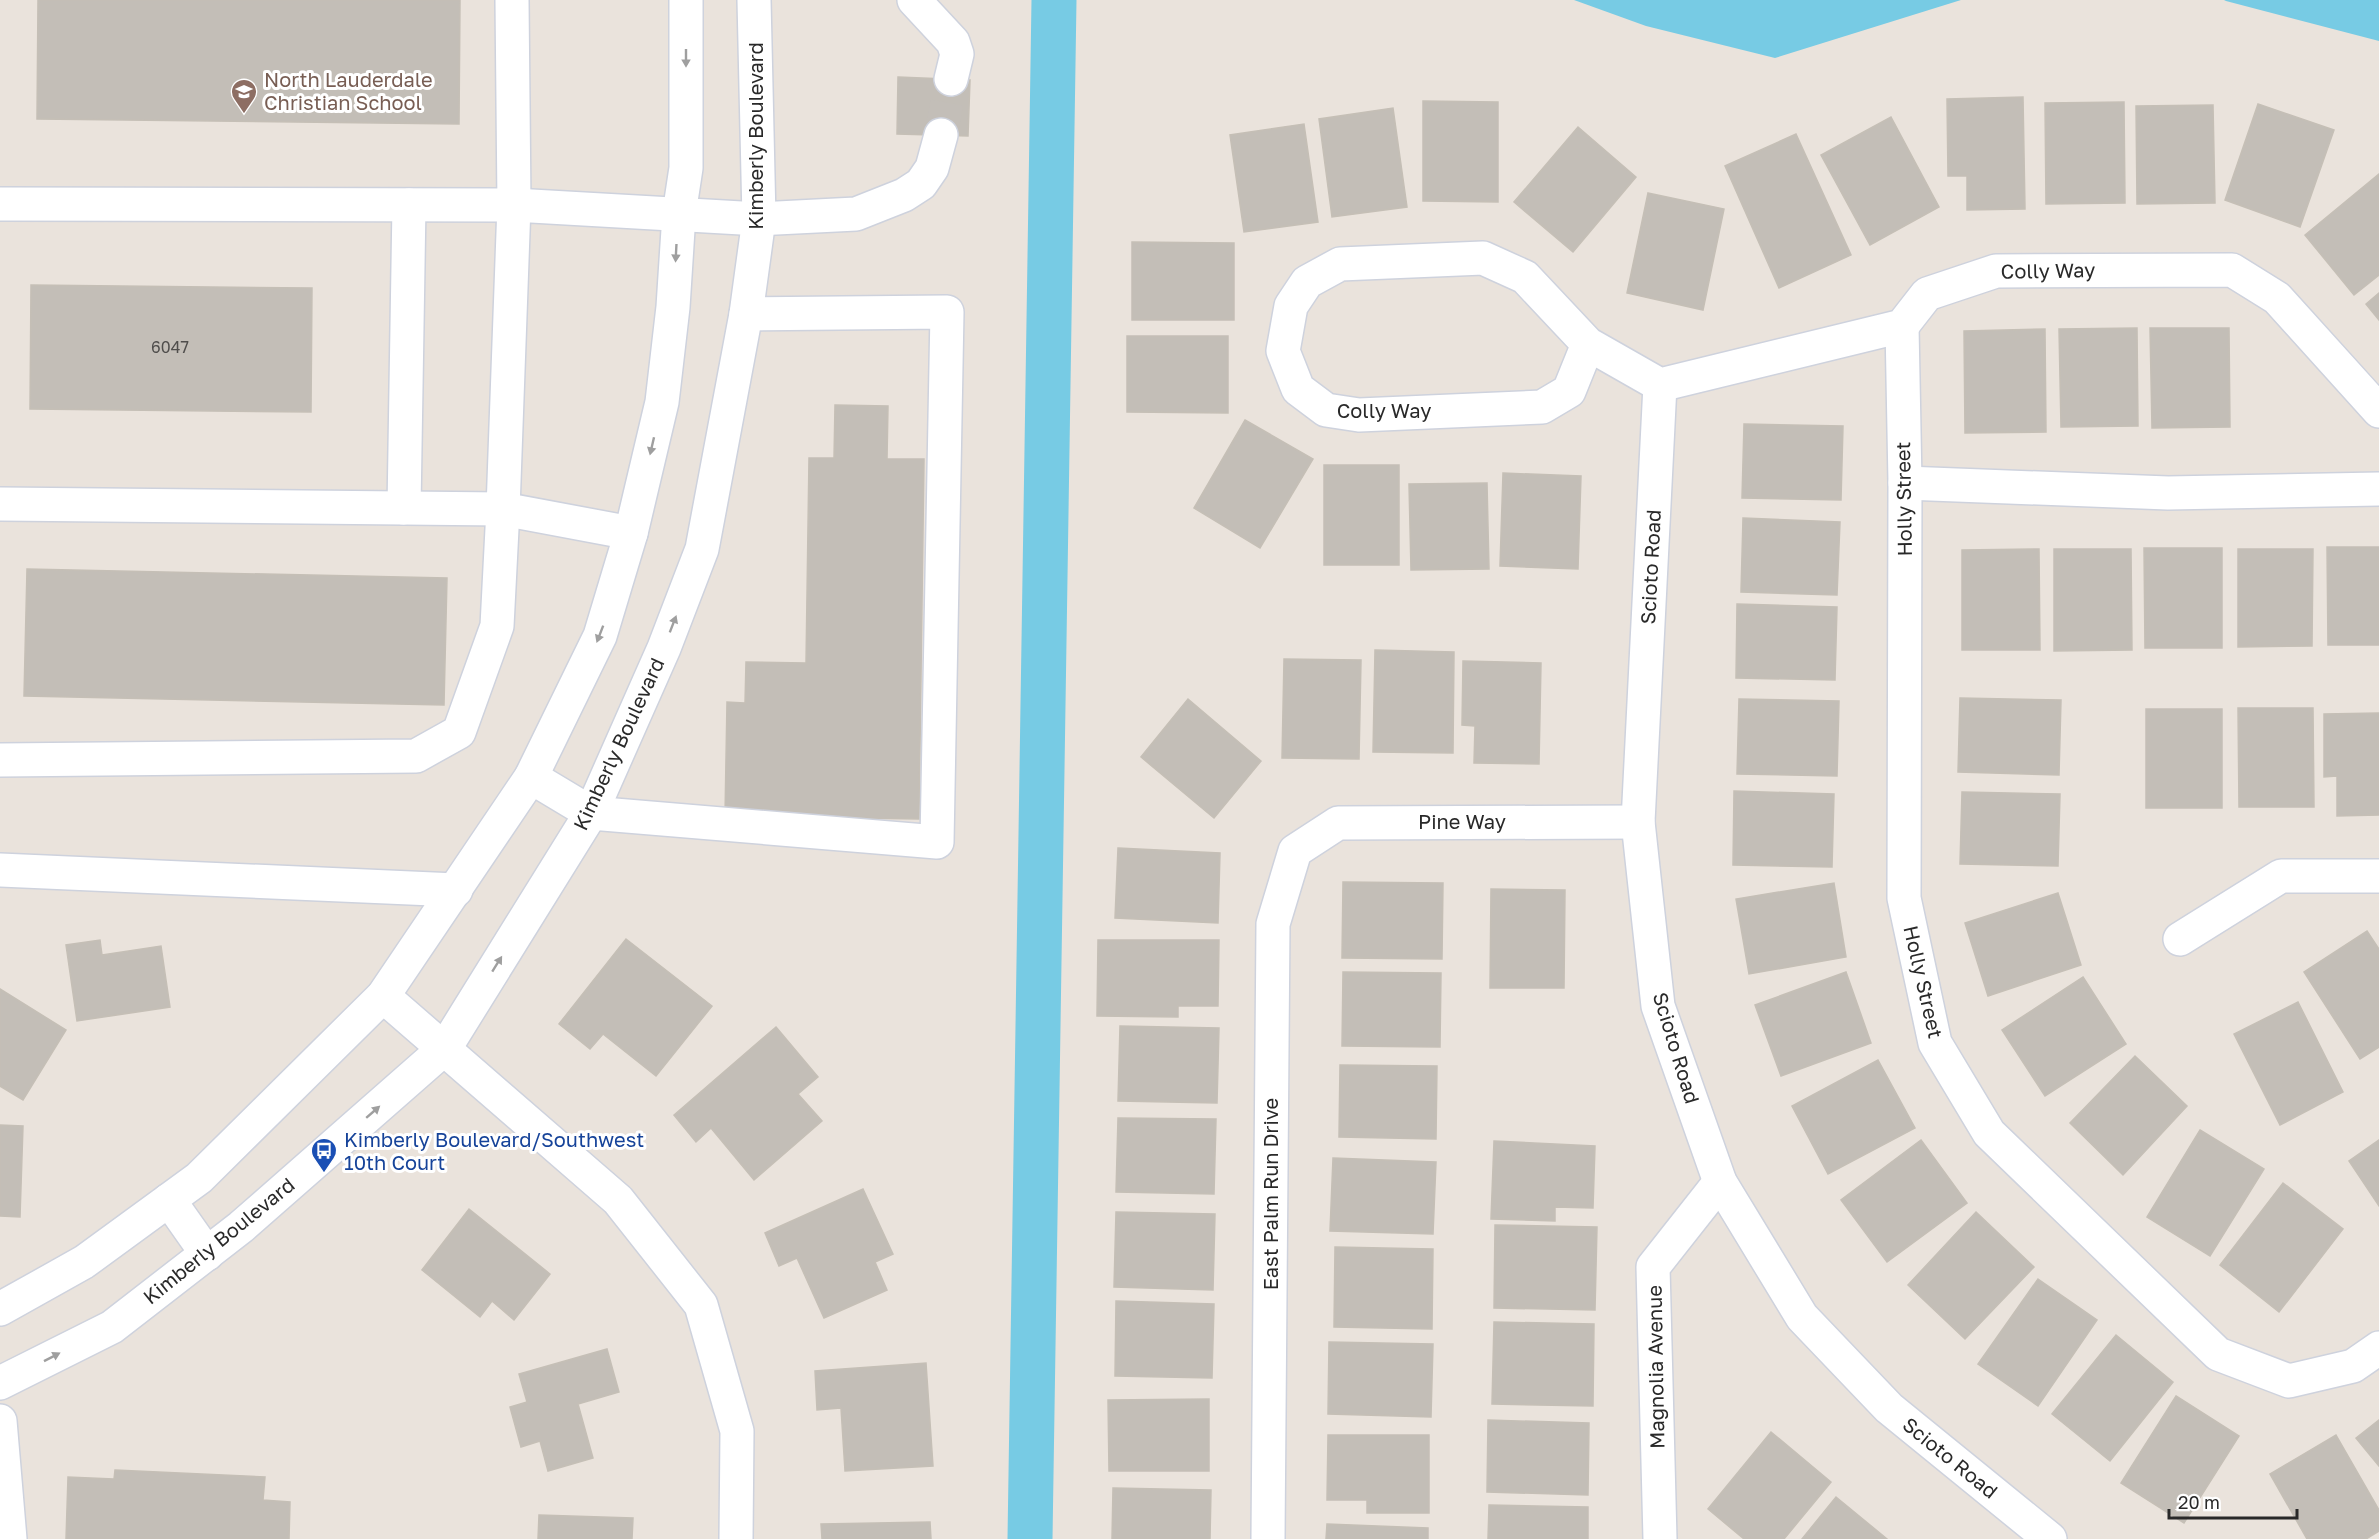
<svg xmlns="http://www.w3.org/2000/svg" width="2379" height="1539" font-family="'Golos Text',sans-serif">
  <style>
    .water { fill: #77cbe4 }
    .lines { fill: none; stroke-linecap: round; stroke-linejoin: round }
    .canal { stroke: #77cbe4; stroke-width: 45 }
    .building { fill: #c3beb7; stroke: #c5bfb6; stroke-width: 1.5 }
    .minor-tunnel { stroke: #c3beb8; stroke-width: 33; stroke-dasharray: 33 16; stroke-linecap: butt }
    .minor-casing { stroke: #ced2dd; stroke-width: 36 }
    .minor { stroke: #fff; stroke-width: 33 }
    .oneway { fill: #9f9f9f }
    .labels { text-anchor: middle; stroke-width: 6; stroke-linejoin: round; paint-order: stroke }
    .number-label { font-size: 16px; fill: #504e4c }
    .education-label { font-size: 20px; fill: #785e54; stroke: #fff; text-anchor: start }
    .street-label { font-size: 20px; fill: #292929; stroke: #fff }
    .transit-label { font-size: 20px; fill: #164399; stroke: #fff; text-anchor: start }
  </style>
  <rect width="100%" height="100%" fill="#eae3dc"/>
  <g class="water">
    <path d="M1574,0H1961L1775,58L1646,26Z"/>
    <path d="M2224,0H2379V41L2226,1Z"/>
  </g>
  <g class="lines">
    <path class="canal" d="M1030,1539L1054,0"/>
  </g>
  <g class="building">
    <path d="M38,0H460L459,124L37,119Z"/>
    <path d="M898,77L970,80L968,136L897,134Z"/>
    <path d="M2023,97L2025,209L1967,210V176H1948L1947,99Z"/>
    <path d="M1423,101L1498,102V202L1423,201Z"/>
    <path d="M2124,102L2125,203L2046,204L2045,103Z"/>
    <path d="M2258,104L2334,130L2300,227L2225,200Z"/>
    <path d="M2213,105L2215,203L2137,204L2136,106Z"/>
    <path d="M1393,108L1407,207L1332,217L1319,119Z"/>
    <path d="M1891,117L1939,207L1870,245L1821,155Z"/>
    <path d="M1304,124L1318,222L1244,232L1230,135Z"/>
    <path d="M1578,127L1636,177L1573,252L1514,202Z"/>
    <path d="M1796,134L1851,255L1779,288L1725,166Z"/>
    <path d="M2379,174V275L2354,295L2305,235Z"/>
    <path d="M1648,193L1724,209L1703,310L1627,293Z"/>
    <path d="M1132,242L1234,243V320H1132Z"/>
    <path d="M31,285L312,288L311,412L30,409Z"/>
    <path d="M2379,293V320L2366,304Z"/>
    <path d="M2137,328L2138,426L2061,427L2059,329Z"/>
    <path d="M2150,328H2229L2230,427L2152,428Z"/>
    <path d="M2045,329L2046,432L1965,433L1964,331Z"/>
    <path d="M1127,336H1228V413L1127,412Z"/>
    <path d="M835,405L888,406L887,459H924L919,819L725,816L727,702L745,703L746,662L806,663L809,458H834Z"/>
    <path d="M1245,420L1313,459L1260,548L1194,508Z"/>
    <path d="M1744,424L1843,426L1841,500L1742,498Z"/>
    <rect x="1324" y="465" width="75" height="100"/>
    <path d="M1503,473L1581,476L1578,569L1500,566Z"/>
    <path d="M1487,483L1489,569L1411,570L1409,484Z"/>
    <path d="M1743,518L1840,522L1837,595L1741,592Z"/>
    <path d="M2327,547H2379V645H2328Z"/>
    <path d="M2144,548H2222V648H2145Z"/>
    <path d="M2039,549L2040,650H1962V550Z"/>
    <path d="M2054,549H2131L2132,650L2054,651Z"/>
    <path d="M2238,549H2313L2312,646L2238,647Z"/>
    <path d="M27,569L447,578L444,705L24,696Z"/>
    <path d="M1737,604L1837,607L1835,680L1736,678Z"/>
    <path d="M1375,650L1454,652L1453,753L1373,752Z"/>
    <path d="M1284,659L1361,660L1359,759L1282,758Z"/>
    <path d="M1463,661L1541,663L1539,764L1474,763L1475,726L1462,725Z"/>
    <path d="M1960,698L2061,700L2059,775L1958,772Z"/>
    <path d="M1188,699L1261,761L1214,818L1141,757Z"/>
    <path d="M1739,699L1839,701L1837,776L1737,774Z"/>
    <path d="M2238,708H2313L2314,807H2239Z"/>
    <rect x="2146" y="709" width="76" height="99"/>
    <path d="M2379,713V815L2337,816V776L2324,777V714Z"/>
    <path d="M1734,791L1834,794L1832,867L1733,865Z"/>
    <path d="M1962,792L2060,794L2058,866L1960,864Z"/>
    <path d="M1118,848L1220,853L1218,923L1115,918Z"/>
    <path d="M1343,882L1443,883L1442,959L1342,958Z"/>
    <path d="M1834,883L1846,957L1749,974L1736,899Z"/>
    <path d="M1491,889L1565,890L1564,988H1490Z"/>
    <path d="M2058,893L2081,965L1988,996L1965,923Z"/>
    <path d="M2367,931L2379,949V1047L2360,1059L2304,972Z"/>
    <path d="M626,939L712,1006L656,1076L603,1034L590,1049L559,1024Z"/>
    <path d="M100,940L102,955L161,946L170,1007L77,1021L66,945Z"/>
    <path d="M1098,940H1219L1218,1006H1178V1017L1097,1016Z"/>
    <path d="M1343,972L1441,973L1440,1047L1342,1046Z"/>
    <path d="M1846,972L1871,1043L1781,1076L1755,1005Z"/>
    <path d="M2083,977L2126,1044L2045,1096L2002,1030Z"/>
    <path d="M0,989L66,1030L23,1100L0,1086Z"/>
    <path d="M2298,1002L2343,1092L2280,1125L2234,1034Z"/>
    <path d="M1120,1026L1219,1028L1217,1103L1118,1101Z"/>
    <path d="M776,1027L818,1077L798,1094L822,1121L754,1180L711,1128L696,1142L674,1115Z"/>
    <path d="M2135,1056L2187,1106L2123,1175L2070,1123Z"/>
    <path d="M1878,1060L1915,1128L1828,1174L1792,1106Z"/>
    <path d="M1340,1065L1437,1066L1436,1139L1339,1137Z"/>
    <path d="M1118,1118L1216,1119L1214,1194L1116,1192Z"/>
    <path d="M0,1125L23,1126L20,1217L0,1216Z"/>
    <path d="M2200,1130L2264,1169L2210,1256L2147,1217Z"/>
    <path d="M1921,1140L1967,1203L1887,1262L1841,1200Z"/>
    <path d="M2379,1140V1206L2349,1161Z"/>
    <path d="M1494,1141L1595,1146L1593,1208L1555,1207V1221L1491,1219Z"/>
    <path d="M1333,1158L1436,1162L1433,1234L1330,1231Z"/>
    <path d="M2283,1183L2343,1229L2279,1312L2220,1265Z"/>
    <path d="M863,1189L893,1254L875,1262L887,1290L824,1318L797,1258L779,1266L765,1233Z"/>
    <path d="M469,1209L550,1274L514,1320L492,1301L480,1317L422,1270Z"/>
    <path d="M1116,1212L1215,1214L1213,1290L1114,1287Z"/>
    <path d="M1976,1212L2034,1267L1965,1339L1908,1285Z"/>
    <path d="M1495,1225L1597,1227L1595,1310L1494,1308Z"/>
    <path d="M1335,1247L1433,1249L1432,1329L1334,1327Z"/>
    <path d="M2038,1279L2097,1320L2038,1406L1978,1364Z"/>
    <path d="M1116,1301L1214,1304L1212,1378L1115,1376Z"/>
    <path d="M1494,1322L1594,1324L1593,1406L1492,1404Z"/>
    <path d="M2116,1335L2173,1382L2110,1461L2052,1414Z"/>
    <path d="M1329,1342L1433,1344L1431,1417L1328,1414Z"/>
    <path d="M607,1349L619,1392L578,1404L593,1458L548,1471L540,1441L521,1447L510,1407L527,1402L519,1374Z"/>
    <path d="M926,1363L933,1466L845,1471L841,1408L817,1410L815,1371Z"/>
    <path d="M2176,1396L2239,1436L2184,1523L2121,1483Z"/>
    <path d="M1209,1399V1471H1109L1108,1400Z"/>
    <path d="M1488,1420L1589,1423L1588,1495L1487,1492Z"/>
    <path d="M2379,1420V1466L2356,1438Z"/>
    <path d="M1771,1432L1831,1482L1784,1539H1744L1708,1509Z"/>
    <path d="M1328,1435H1429V1513H1367V1500H1327Z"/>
    <path d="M2336,1435L2379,1510V1531L2366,1539H2307L2270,1474Z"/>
    <path d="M115,1470L265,1477L263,1500L290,1502L289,1539H66L68,1477L114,1479Z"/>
    <path d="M1113,1488L1211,1490L1210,1539H1112Z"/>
    <path d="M1836,1497L1887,1539H1802Z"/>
    <path d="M1489,1505L1588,1507V1539H1488Z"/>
    <path d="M539,1515L633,1518L632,1539H538Z"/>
    <path d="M930,1522L931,1539H822L821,1524Z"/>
    <path d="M1327,1524L1428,1528V1539H1326Z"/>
  </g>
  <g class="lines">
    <path class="minor-tunnel" d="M941,135L951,79"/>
    <defs>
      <g id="minor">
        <path d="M914,0L953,42L957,54L951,79"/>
        <path d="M0,204L514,205L512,0"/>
        <path d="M1902,326L1905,483L1904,898L1935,1043L1989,1133L2218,1354L2289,1381L2353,1366L2379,1348"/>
        <path d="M1588,344L1569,391L1542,407L1359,415L1326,410L1298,389L1283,351L1291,306L1307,282L1340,264L1483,258L1525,277L1588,344L1660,385L1902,326L1927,294L1996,271L2232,270L2277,298L2379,411"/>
        <path d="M1660,385L1638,822L1658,1006L1720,1182L1802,1317L1889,1408L2050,1539"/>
        <path d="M1905,483L2168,493L2379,489"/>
        <path d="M0,504L503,509L514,205L759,219L856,214L904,195L921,184L932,168L941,135"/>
        <path d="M404,508L409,205"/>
        <path d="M0,760L416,756L459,732L497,626L503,509L631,533"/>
        <path d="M531,777L591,813L937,842L947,312L746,314"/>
        <path d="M0,870L456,890"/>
        <path d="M2180,939L2281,876H2379"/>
        <path d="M383,996L618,1200L701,1305L737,1431L736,1539"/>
        <path d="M169,1200L207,1254"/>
        <path d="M0,1309L84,1262L199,1178L383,996L531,777L600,636L631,533L662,402L673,307L679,214L686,168V0"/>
        <path d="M0,1383L112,1327L241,1227L445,1048L591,813L664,648L702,549L746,314L759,219L754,0"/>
        <path d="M0,1421L10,1539"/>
        <path d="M1268,1539L1273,924L1295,851L1338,823L1638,822"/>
        <path d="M1660,1539L1653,1267L1720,1182"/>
      </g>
    </defs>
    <use href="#minor" class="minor-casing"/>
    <use href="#minor" class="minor"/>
  </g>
  <defs><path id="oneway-solid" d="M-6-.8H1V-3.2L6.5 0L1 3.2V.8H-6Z" transform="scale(1.5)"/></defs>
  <g class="oneway">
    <use href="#oneway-solid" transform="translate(686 58) rotate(90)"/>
    <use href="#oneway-solid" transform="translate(676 253) rotate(93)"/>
    <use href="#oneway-solid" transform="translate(652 446) rotate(103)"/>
    <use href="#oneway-solid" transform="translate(673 624) rotate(-69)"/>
    <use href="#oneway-solid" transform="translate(600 634) rotate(111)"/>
    <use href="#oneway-solid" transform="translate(497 964) rotate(-58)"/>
    <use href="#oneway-solid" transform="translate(373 1112) rotate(-41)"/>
    <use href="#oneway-solid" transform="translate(52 1357) rotate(-27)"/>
  </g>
  <defs>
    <symbol id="school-pin" viewBox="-11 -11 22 30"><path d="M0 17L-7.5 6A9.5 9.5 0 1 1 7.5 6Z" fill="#8d6e63" stroke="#fff"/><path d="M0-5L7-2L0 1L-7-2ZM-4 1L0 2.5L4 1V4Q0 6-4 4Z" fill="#fff"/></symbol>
    <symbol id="bus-pin" viewBox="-11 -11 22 30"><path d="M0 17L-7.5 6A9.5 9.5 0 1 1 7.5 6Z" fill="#1a4fb4" stroke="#fff"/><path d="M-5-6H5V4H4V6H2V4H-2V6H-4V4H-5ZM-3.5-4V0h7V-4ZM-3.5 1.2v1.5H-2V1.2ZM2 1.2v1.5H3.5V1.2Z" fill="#fff"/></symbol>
  </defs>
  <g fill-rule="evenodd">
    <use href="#school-pin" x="229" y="77" width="30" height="40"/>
    <use href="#bus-pin" x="309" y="1136" width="30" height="40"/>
  </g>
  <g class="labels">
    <g class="number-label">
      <text x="170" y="353">6047</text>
    </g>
    <g class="education-label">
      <text x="264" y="87">North Lauderdale<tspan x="264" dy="23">Christian School</tspan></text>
    </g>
    <g class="street-label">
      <text transform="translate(756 136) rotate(-90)" y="7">Kimberly Boulevard</text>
      <text transform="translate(2048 271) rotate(-1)" y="7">Colly Way</text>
      <text x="1384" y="418">Colly Way</text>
      <text transform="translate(1904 499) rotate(-91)" y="7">Holly Street</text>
      <text transform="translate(1651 567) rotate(-87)" y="7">Scioto Road</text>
      <text transform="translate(619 744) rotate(-65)" y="7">Kimberly Boulevard</text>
      <text x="1462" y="829">Pine Way</text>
      <text transform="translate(1923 982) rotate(77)" y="7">Holly Street</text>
      <text transform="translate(1676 1048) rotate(73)" y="7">Scioto Road</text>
      <text transform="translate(1271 1194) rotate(-90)" y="7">East Palm Run Drive</text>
      <text transform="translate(219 1241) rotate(-39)" y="7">Kimberly Boulevard</text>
      <text transform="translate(1656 1367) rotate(-91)" y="7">Magnolia Avenue</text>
      <text transform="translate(1950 1458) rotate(39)" y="7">Scioto Road</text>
    </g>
    <g class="transit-label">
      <text x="344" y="1147">Kimberly Boulevard/Southwest<tspan x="344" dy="23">10th Court</tspan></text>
    </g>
  </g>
  <path d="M2169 1509v9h128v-9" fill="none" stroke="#292929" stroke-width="3"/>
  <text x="2178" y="1509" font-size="18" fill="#292929" stroke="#ffffff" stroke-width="4.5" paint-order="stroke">20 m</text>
</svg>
